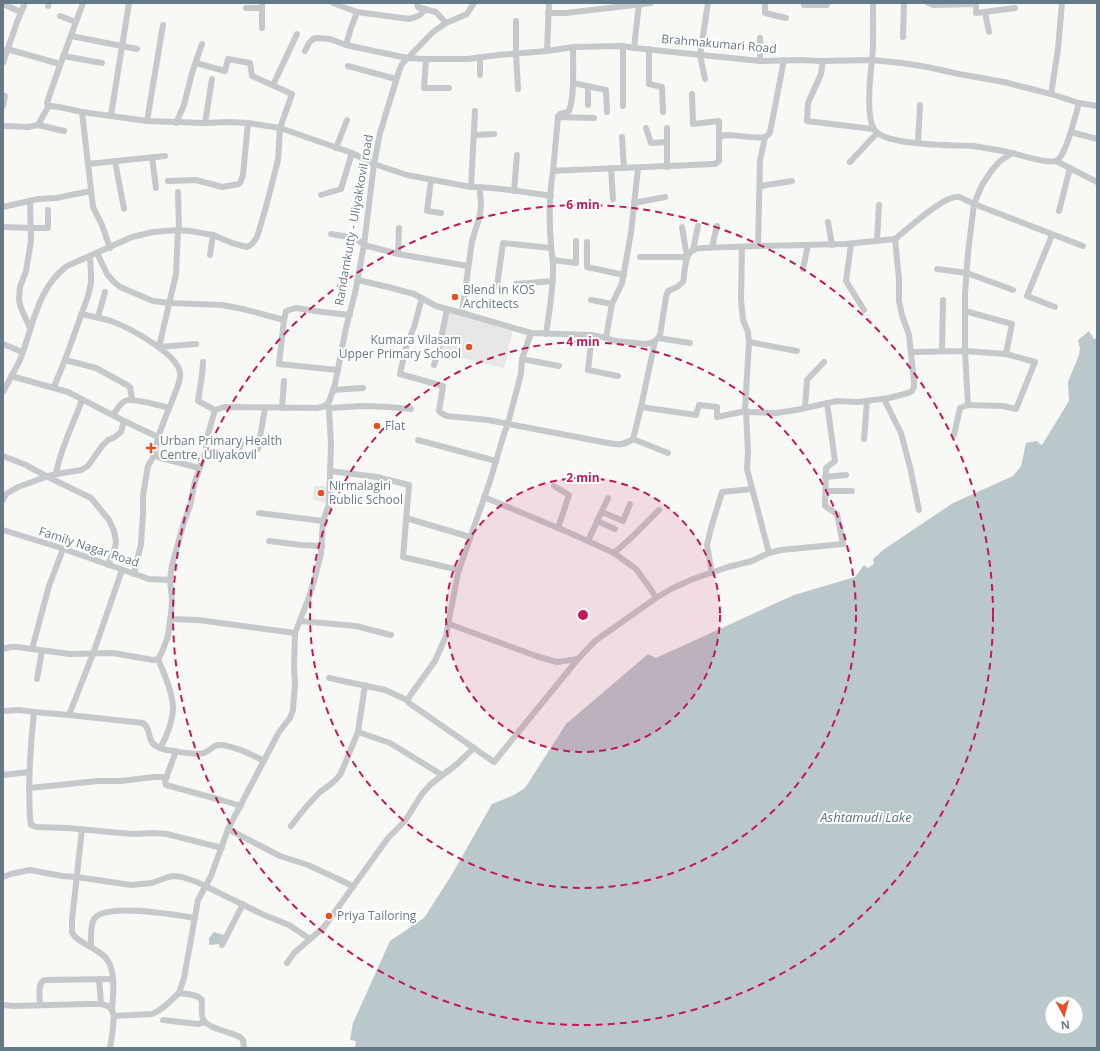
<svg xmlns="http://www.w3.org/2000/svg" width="1100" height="1051" font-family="'Open Sans',sans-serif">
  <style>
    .built { fill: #e6e7e6 }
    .water { fill: #bbc8cb; fill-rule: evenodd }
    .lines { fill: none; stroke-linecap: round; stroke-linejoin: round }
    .minor { stroke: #c5c9cc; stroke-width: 6 }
    .ring { fill: none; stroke: #c2185b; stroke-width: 2; stroke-dasharray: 7 5 }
    .poi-dot { fill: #e94d24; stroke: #fff; stroke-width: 1.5 }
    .labels { text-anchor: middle; stroke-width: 4; stroke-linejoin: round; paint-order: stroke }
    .street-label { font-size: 12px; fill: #667987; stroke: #fff }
    .poi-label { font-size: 12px; fill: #667987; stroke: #fff; text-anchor: start }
    .water-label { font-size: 13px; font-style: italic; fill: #5d747c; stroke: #fff }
    .centre { fill: #c2185b; stroke: #fff; stroke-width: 2 }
    .ring-label { font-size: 12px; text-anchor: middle; font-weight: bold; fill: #c2185b; stroke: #fff; stroke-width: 4; stroke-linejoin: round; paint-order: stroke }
  </style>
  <rect width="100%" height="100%" fill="#f8f8f5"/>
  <g class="built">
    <path d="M449,312L513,329L504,368L440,353Z"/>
    <path d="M314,486H328V503L313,500Z"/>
  </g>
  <g class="water">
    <path d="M1089,331L1094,339L1097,338V1048H355L356,1041L350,1040L353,1023L390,941L424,918L451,876L492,804L514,795L525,788L566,724L648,654L656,658L794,595L855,577L864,565L868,568L874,564L873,559L883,550L953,503L1013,476L1021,466L1026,443L1037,441L1040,444L1042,445L1069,401L1068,382L1079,355L1080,348L1078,340ZM1052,1003H1076V1027H1052Z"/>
    <path d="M214,932L224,935L220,944L209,945V938Z"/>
  </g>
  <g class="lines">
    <g class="minor">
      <path d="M333,3L357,12L409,19C416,17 421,16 425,9"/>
      <path d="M417,3L418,7L420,8L436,12L446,23"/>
      <path d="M765,3V13L786,18"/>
      <path d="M804,3V5H827"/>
      <path d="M873,3C873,22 874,42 872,60C870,77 866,116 874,129C883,146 954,145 973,146C986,148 999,150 1012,153C1021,155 1048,164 1056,161C1066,157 1076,113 1079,103"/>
      <path d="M928,3L933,5L976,4V3"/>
      <path d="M3,4L21,12"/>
      <path d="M976,4V13L1015,8"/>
      <path d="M48,6L49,3"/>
      <path d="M246,8H262"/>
      <path d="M985,12L989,32"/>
      <path d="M548,13H566L651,3"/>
      <path d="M60,16L76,22"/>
      <path d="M516,21V53L518,89"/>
      <path d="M262,28V3"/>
      <path d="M71,36L137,49"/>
      <path d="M903,37L904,3"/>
      <path d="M346,45L351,28L357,12"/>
      <path d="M634,48L639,4"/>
      <path d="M7,49L60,64"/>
      <path d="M649,49V84L662,87L663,112"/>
      <path d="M305,51L309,43L313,39L317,38L330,39L346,45L407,58L426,59H468L498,55L547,51L573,47L623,46L634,48L760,61L802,60L820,61L872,60L902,63L927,67L959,74L1004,82L1051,94L1079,103L1097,106"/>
      <path d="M547,51L549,3"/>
      <path d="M63,56L102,63"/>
      <path d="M426,59L424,88H449"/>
      <path d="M760,61V38"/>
      <path d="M823,61L821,74L813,92L808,103L807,121L873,129"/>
      <path d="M3,63L17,22L25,3"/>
      <path d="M348,66L396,79"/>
      <path d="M480,75V57"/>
      <path d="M705,79L700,55L708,3"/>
      <path d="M573,83L606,90L607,112"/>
      <path d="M273,85L297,34"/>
      <path d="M692,94L693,124L719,121V140"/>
      <path d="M1051,94L1058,49L1062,3"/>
      <path d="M588,105V86"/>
      <path d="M3,106L5,96"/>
      <path d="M623,106V46"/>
      <path d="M48,107L47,103C58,69 71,36 83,3"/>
      <path d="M82,112L93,207L102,225L110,248"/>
      <path d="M111,115L129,3"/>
      <path d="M558,117L594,118"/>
      <path d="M147,121L163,25"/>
      <path d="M176,123L184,105L192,73L202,44"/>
      <path d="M205,123L212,79"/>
      <path d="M38,125L64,131"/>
      <path d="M3,126L28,127L38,125L48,107L51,106L59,107L82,112L147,121L205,123L228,122L248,123L280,128L352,153L374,164L407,175L471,187C498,187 525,192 551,196"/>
      <path d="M646,128L651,143L667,142"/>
      <path d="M1071,132L1097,139"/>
      <path d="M474,135L494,134"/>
      <path d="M622,137L624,168"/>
      <path d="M918,143L920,105"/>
      <path d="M336,148L347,120"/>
      <path d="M152,157L156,188"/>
      <path d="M115,161L124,209"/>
      <path d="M1056,161L1097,182"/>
      <path d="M850,162L877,133"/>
      <path d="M88,164L165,156"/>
      <path d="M667,167V128"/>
      <path d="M611,168L613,199"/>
      <path d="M553,171L558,117L560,114L568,112C575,103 573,60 573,47"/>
      <path d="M431,180L427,211L441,213"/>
      <path d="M168,181L196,180L222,187L239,184L241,181L243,175L248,123"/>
      <path d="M760,186L792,181"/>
      <path d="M471,187L475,111"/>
      <path d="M514,191L517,155"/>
      <path d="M178,192L179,230"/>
      <path d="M321,195L341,189L352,153"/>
      <path d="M30,201L31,241L26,271L20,287L19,300L21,308L30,328"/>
      <path d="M634,203L665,197"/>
      <path d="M3,207L38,199L56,198L91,191"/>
      <path d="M1059,211L1070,168"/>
      <path d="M828,222L832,245"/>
      <path d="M3,227L31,228H48V210"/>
      <path d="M178,230L176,274L159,347L196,344"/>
      <path d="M331,234L355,238L364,245L398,254L468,266"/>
      <path d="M1052,235L1027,296L1055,307"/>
      <path d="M877,241L879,205"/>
      <path d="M587,242V267L624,275"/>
      <path d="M851,244L846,281L864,310"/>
      <path d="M758,246L845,244L895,239"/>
      <path d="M712,247L717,226"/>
      <path d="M742,247L741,299L743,320L748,332L749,342L745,409L746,411L749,412L776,413L796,410L837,401L858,402L889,398L908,393L912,391L914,387V382L909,335L902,315L899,301V279L895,239C907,230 945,194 959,197C962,198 970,202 974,204L1083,246"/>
      <path d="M693,250L698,226"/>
      <path d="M97,253L107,274L113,281L120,287L153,301L169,303L222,305L243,309L284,320L286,311L296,308L322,312L350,315"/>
      <path d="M398,254L399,228"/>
      <path d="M210,255L213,235"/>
      <path d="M640,257H687L682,227"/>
      <path d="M553,260L576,263V241"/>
      <path d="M803,269L808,245"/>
      <path d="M937,269L967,273L1013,290"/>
      <path d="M358,280L388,287L414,294L436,306L462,313L531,333L592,335L606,338L616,341L646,344C653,343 657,341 660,335L666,297L668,291L677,287L683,282C685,274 684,255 692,251C695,249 698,248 702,248L758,246L760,161L765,137"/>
      <path d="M516,284L553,281"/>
      <path d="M497,286L503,243L551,248"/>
      <path d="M422,298L414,327L406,347L400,374L443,386L439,411L441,413L447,416L488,420L608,443C618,445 625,445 633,439L641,407L655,341"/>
      <path d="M591,300L612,304"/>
      <path d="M965,311L1012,324L1006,354"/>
      <path d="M462,313L472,241L480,215L481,202L480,194V187"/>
      <path d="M81,314C91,316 101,318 111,321C128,327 183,356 180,376C180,383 176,390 174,396C167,415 157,434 155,454L157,456L161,458L199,468"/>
      <path d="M98,317L105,292"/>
      <path d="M284,320L279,364L338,370"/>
      <path d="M531,333L522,359L521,374L508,423L504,434L490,481L458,573L446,636L435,661L412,693L407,700L409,703L494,762L578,659"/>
      <path d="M546,334C549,313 553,291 553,270C554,261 551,254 551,245C549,221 549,196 553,171C606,168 658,167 711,164H715L719,161V140L721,136L726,135C735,135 757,139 765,137C768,136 768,135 770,132L784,60"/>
      <path d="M592,335L588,370L618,376"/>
      <path d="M606,338L612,304L622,283L631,233L638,168"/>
      <path d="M658,338L690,343"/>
      <path d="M749,342L797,351"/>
      <path d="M3,344L22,352"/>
      <path d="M942,351L943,300"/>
      <path d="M912,352L965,351L1006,354L1035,362L1016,409L1003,406L968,405L965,351V294L968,253L974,204L982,185L992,170L1000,161L1012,153"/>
      <path d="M522,359L559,366"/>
      <path d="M65,360L96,368L127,385L130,387L132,399"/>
      <path d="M203,362L202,375L198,401L215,410"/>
      <path d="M434,365L439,349L447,309"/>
      <path d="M11,376L68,392L124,421L158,437"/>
      <path d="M54,387L65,360L88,296L91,283V274L90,256"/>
      <path d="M333,390L363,388"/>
      <path d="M3,392C8,382 14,372 19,362C33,329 36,289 67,266L132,237L153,232L178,230L190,231L213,235L232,243L247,247L252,244L257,237L266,207L278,160L280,128L292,94L252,76L250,63L228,59L225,71L196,63"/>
      <path d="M884,399L901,433L910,467L919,510"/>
      <path d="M641,407L696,415L699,405L717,407V417L746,411L748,453L747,469L769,553"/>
      <path d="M282,408L284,381"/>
      <path d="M329,408L363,406L389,407L411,409"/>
      <path d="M805,408L807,380L824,362"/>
      <path d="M113,415C116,411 120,403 125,401C132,397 161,406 169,408"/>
      <path d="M954,435L960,408L968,405"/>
      <path d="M633,439L668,453"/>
      <path d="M864,439L867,401"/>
      <path d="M418,440L496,461"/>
      <path d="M258,449L265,408"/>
      <path d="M206,451L237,456L241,443"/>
      <path d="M3,456L26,465L46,476L91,498L109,520L114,531L116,541L115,548L108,565"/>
      <path d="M330,471L377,477L409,485L403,557L459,570"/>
      <path d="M56,474C60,449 74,423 82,400"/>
      <path d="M825,477L846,475"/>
      <path d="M554,486L569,495L558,528"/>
      <path d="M826,491H852"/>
      <path d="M484,497L570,533L614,553L636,569L650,588L656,598"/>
      <path d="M3,500L6,494L18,487L51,475L81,470L88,466L102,446L108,440L115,437L121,432L124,421"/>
      <path d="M602,512L623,521L630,504"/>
      <path d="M259,513L323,521"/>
      <path d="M406,518L470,537"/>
      <path d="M597,521L615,529"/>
      <path d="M3,530L58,547L149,579L170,580"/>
      <path d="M269,541L301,545L322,546"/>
      <path d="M588,541L608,498"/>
      <path d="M614,553L632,537L659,510"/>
      <path d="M712,573L707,545L711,528L722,492L752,489"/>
      <path d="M134,574L141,544L143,513V495L148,466L155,454"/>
      <path d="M170,619L198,620L295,633"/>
      <path d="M300,621L356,626L391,635"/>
      <path d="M449,624L539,657L557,662L578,659L595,641L656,598L673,588L693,579L728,567L752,561L769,553L781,550L843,544L837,514L825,506L826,468L835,461L827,403"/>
      <path d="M3,649L11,647H17L70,654L113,653L153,660L158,659L162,652L168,636L171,614L172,600L170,580L172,565L184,522L190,506L195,481L206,451L207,438L215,410L224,407L317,408L325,406L329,402L335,384L346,328L355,293L364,245L374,164L380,133L399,71L402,64L433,32L446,23L467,14L474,3"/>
      <path d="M32,649L49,586L63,549"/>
      <path d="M158,659C164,674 172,690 173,707C173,720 167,737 160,748"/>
      <path d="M329,678L385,690L407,700"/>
      <path d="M37,679L42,651"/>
      <path d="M3,711L19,710L34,712L69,715L143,723C152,729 146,740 156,746C163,751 196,755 204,753C210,751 212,746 218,745C230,744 253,755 264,761"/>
      <path d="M34,712C30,748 28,782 30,818L31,825L37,827L67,828L132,834L153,833L167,834L222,848"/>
      <path d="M69,715L93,654L122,570"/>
      <path d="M358,732L390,743L442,775"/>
      <path d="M176,751L165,781L166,785L221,800L241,806"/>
      <path d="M3,775L29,772"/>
      <path d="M29,788L98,781H121L154,777H167"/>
      <path d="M291,826C300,814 309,803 320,792C328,786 336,782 341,773L358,732L365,685"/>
      <path d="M82,829L72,920C72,924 72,928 72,932C75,943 101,948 108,961C116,974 113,995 112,1010"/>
      <path d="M228,829L280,856L308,865L353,886"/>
      <path d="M3,877L11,874L30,870L62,876L77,877L131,885L152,883L168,877L174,876L182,877L197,882L264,915L289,925L310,939"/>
      <path d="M222,945L243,904"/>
      <path d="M91,946C91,938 90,926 94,919C106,902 176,915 195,918"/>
      <path d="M287,963L294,953L324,927L388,838L405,821L422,794L431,784L457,764L474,748"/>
      <path d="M99,979L101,1004"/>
      <path d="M179,993C187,994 197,994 202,1000C202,1006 201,1014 203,1019C207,1029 232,1032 240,1037L243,1040L244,1048"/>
      <path d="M3,1005L13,1006L87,1004H101L108,1006L112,1010L114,1016L112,1036L110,1048"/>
      <path d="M40,1005C40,997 37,985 44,980L113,979"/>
      <path d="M114,1016L152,1014L158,1011L165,1006L179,993L184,978L198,900L211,876L228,829L279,732L290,718L293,710L295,683L294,666L295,633L308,600L314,581L321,554L323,521L329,504L331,444L329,408L325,406"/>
      <path d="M163,1020L198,1024L205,1022"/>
    </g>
  </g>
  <circle cx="583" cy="615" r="137" fill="#c2185b" fill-opacity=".12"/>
  <g class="ring">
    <circle cx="583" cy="615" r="137"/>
    <circle cx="583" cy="615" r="273"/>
    <circle cx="583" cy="615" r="410"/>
  </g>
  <g class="poi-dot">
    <circle cx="455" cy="297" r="4"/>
    <circle cx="469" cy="347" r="4"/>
    <circle cx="377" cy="426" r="4"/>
    <path d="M149 442h4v4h4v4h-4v4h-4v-4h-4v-4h4z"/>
    <circle cx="321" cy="493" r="4"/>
    <circle cx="329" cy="916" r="4"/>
  </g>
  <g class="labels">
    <g class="street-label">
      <text transform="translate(719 44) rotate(5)" y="4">Brahmakumari Road</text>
      <text transform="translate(354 220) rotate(-80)" y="4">Randamkutty - Uliyakkovil road</text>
      <text transform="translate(89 547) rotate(18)" y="4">Family Nagar Road</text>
    </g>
    <g class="poi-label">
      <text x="463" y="294">Blend in KOS<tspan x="463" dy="14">Architects</tspan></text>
      <text x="461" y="344" text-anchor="end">Kumara Vilasam<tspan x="461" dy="14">Upper Primary School</tspan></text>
      <text x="385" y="430">Flat</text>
      <text x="160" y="445">Urban Primary Health<tspan x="160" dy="14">Centre, Uliyakovil</tspan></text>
      <text x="329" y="490">Nirmalagiri<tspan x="329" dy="14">Public School</tspan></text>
      <text x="337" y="920">Priya Tailoring</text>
    </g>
    <g class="water-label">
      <text x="866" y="822">Ashtamudi Lake</text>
    </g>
  </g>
  <circle cx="583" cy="615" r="6" class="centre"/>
  <g class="ring-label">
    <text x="583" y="209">6 min</text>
    <text x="583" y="346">4 min</text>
    <text x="583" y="482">2 min</text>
  </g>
  <rect width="1100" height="1051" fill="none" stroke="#667987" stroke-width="8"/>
  <g transform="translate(1064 1015) rotate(173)"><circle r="19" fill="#ffffff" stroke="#c2c9cf"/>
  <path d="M0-3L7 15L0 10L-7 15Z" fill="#e94d24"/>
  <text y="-6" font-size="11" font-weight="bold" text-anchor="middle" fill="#667987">N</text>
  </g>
</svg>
